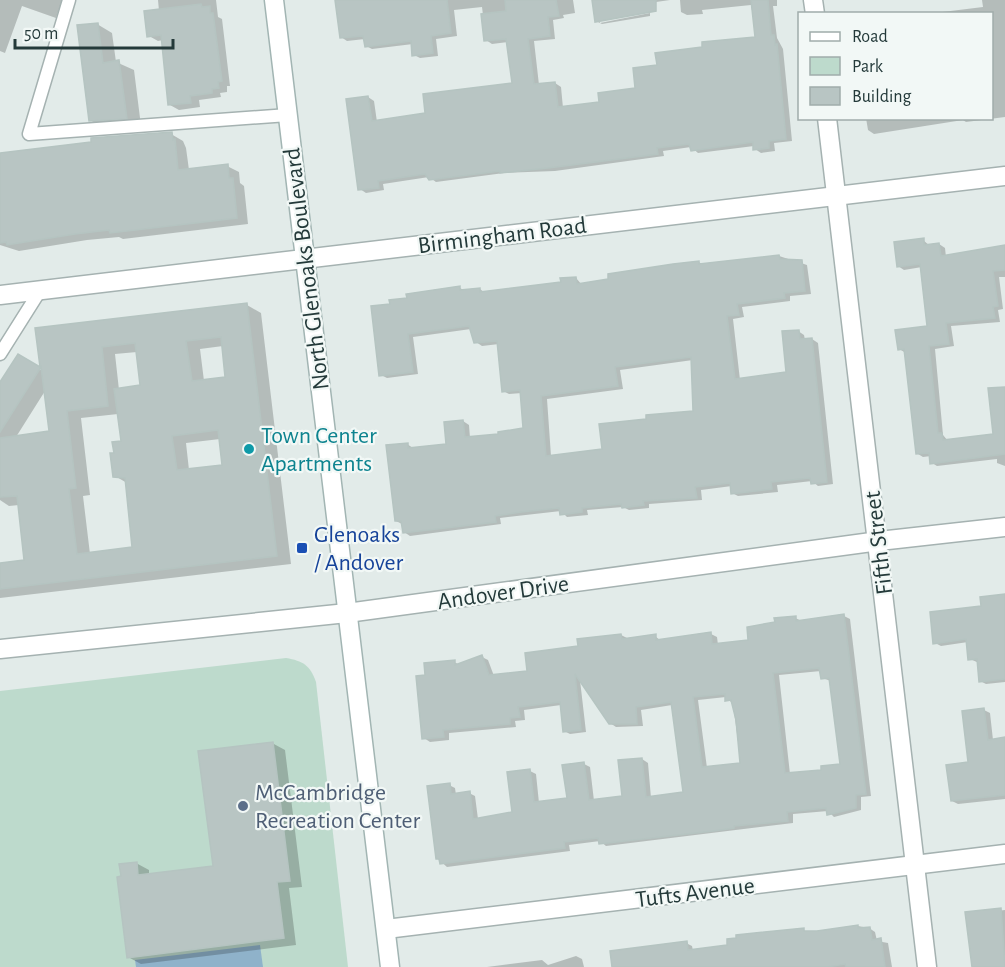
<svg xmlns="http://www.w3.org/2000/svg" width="1005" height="967" font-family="'Alegreya Sans',sans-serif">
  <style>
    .green { fill: #bddacc }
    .water { fill: #8fb2ca }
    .shadow { fill: #0003; fill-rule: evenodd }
    .building { fill: #b8c5c3; stroke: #b5c4c1; stroke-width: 1.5; fill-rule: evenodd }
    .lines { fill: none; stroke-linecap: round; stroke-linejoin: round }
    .service-casing { stroke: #a5b2b1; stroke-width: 15 }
    .minor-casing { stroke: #a5b2b1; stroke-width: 21 }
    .secondary-casing { stroke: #a2b5b3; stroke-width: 21 }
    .service { stroke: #fff; stroke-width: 12 }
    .minor { stroke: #fff; stroke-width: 18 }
    .secondary { stroke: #fff; stroke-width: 18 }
    .culture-dot { fill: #0f9aa8; stroke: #f2f8f6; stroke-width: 2 }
    .transit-dot { fill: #1a4fb4; stroke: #f2f8f6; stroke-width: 2 }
    .service-dot { fill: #5c6f8a; stroke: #f2f8f6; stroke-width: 2 }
    .labels { text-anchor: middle; stroke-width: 4.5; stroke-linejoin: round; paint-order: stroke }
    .street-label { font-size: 24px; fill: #243a3a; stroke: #f2f8f6 }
    .culture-label { font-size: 24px; fill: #0d838f; stroke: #f2f8f6; text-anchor: start }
    .transit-label { font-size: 24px; fill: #164399; stroke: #f2f8f6; text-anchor: start }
    .service-label { font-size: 24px; fill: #4e5e75; stroke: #f2f8f6; text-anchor: start }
  </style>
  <rect width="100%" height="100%" fill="#e2ebe9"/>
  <path class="green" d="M286,658C303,661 310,665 316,682L348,967H0V691Z"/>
  <path class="water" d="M260,945L263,967H136L135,960Z"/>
  <g class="shadow">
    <path d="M0,0H62L56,18L22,6L5,53L0,51Z"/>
    <path d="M158,0H216L218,17L222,19L230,86H227V92L220,93L221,97L199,100L200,107L179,110L170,105L163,40L158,41L149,36L159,11Z"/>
    <path d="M337,0H573L575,13L563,15L564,18L553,20L555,39L534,41L539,85L555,83L561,87L563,108L600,104L636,90L658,67L704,48L757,38L751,5L702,10L703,14L687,15L681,12L680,0H777V6H773L777,38L783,49L792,141L774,143L775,151L761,153L755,149L754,146L698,153L691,147L663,151L664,156L555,171L504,173L436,182L429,177L383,184L384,190L366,193L360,189L368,97L374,101L377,122L427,115L513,85L508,42L492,44L486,40L482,7L454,10L457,36L436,39L438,56L420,58L414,55L413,44L372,49L366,46L365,39L347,41L341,37Z"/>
    <path d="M602,0H670L649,3L600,20V23L650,13V16L602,24L596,21Z"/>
    <path d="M982,0H1005V117L966,122L963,120L874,134L868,130L866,118H992V14H926L983,7Z"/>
    <path d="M97,24L112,33L116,62L134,70L141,126L105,129L90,120Z"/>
    <path d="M171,134L183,141L186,148L189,170L227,166L239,172L240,183L244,186L248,224L123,239L119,237L87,240L19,251L0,245V155Z"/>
    <path d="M923,240L930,246L939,244L945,248L946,257L1005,247V277H999L1003,309L998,310L1000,322L951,326L954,346L935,349L943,435L948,441L995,435L1005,388V466L997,463V459L937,466L932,463L931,456L923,457L918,454L906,353L899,349L929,327L922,267L904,270L898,266Z"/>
    <path d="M779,256L807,265L811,294L790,296V301L742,307L744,317L733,319L740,380L788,373L798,331L804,335L805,340L812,339L818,343L833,484L818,486L812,481L777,485L778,492L738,496L732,493V486L701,490L702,500L649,504V508L629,510L623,507L587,510L588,515L567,517L561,511L500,518L501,524L410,536L404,532L402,524L396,521L407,444L413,448L448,445L463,421L469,425L470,438L500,436L524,430L522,393L509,394L503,391L499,344L482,346L476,342L471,329L413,337L418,374L387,378L381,375L391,305L460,288L465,291L480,289L485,293L562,284L576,278L582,285L699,262L703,265ZM693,360L695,413L603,450L551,456L547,399L623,389L620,370Z"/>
    <path d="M247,305L261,313L291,564L0,598V564L26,561L19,505L9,506L0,500V385L18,356L41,370L37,330ZM223,346L227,378L204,381L200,349ZM137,352L142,387L119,390L115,354ZM45,391L50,433L16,437ZM118,414L123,442L115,454V476L127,483L134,549L90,554L83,496L90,495L81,418ZM220,439L224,466L189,470L186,443Z"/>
    <path d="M1005,595V682L986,684L980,681L979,663L970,659L968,642L941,646L935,643L983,607Z"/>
    <path d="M844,616L850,619L871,796L861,797V810L834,817L828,811L793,814V823L606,846L600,841L569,845L570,851L447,867L437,858L449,785L455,788L456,795L469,793L475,796L478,819L513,813L530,771L536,774L539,803L569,799L584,764L590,767L594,801L624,797L642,759L648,763L651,798L685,794L672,705L641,710L643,726L616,727L610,723L580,680L586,732L570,734L564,731L561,705L524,710L525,720L515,721L516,727L449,733V740L430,742L424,738L427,676L454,662L460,665L482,657L488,660L494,676L529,672L579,648L621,635L627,638L655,636L661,641L711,634L717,637L718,645L750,641L795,618L802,621ZM821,671L822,678L831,681L842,765L823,771L790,774L779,675ZM726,697L733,704L741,764L707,768L698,700Z"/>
    <path d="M984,710L990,713L993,740L1005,739V799L958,804L952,801L970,763Z"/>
    <path d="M272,743L285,750L302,887L289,888L296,945L141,964L128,957L123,878L136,863L149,870V875L214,867Z"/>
    <path d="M1005,910V967H973L967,914Z"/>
    <path d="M858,926L869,928L875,932L877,941L888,943L892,967H614L686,943L692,946L693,951L729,946L803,930L808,932Z"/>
    <path d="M576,956L582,959L584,967H487L542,960L548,965Z"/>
  </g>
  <g class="building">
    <path d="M335,0H447L451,33L431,36L433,53L412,56L411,41L365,47L363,36L340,38Z"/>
    <path d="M505,0H556L559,16L548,17L550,36L528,39L534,84L555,82L558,107L599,102L598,93L635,88L633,68L657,65L655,53L702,47V42L755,37L751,0H768L771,35H774L775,45L777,44L786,139L769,141V148L753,150V142L691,151L689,144L657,148L658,154L548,168L500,173V171L429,180L425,174L378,181L379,188L358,190L346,99L368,96L372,121L425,113L423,94L512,83L506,39L484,41L481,14L506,11Z"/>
    <path d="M592,0H656V11L595,22Z"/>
    <path d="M201,4L202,7L210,6V13H213L222,81L218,82L219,88L212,89V93L190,96L191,103L168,105L161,35L147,37L144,11Z"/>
    <path d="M98,23L103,63L119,60L127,119L89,121L77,25Z"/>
    <path d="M172,132L173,140L175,139L178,170L228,164L229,178H233L237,218L110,233L109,230L75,234L7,245L6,242L0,243V153L91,142V138Z"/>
    <path d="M924,238V245L939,243L941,256L1005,245V270L993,271L998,306L993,307L995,318L946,323L949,344L929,346L938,433H942L943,440L993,434L988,388L1005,387V454L930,464L929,453L916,454L904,349L898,350L895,330L927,326L920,264L897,267L894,242Z"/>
    <path d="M779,255L780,259L802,260L805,291L784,293L785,298L737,304L739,315L727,316L735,379L786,372L782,331L799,330L800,339L812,338L827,482L811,484L810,478L771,482L772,489L731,494L730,483L695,487L697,498L643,501L644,505L622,508L621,504L582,508V512L560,515L559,508L521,512L495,516L496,522L403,533L401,521H395L386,445L408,443V448L446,444L444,422L463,420L465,437L498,434V432L523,428L520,390L502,392L497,341L474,343L469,326L408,334L413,372L379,376L371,306L390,304L389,300L407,298L406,294L460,286V290L480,288V292L561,282L560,278L576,277L577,284L608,279V274L673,264L699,261V264ZM691,357L693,411L646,415V419L599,424L602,449L546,456L541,396L618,386L615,367Z"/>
    <path d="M247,303L277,556L0,589V563L24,560L17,496L0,497V438L49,431L41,367L0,432V382L18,354L40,367L35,328ZM221,337L225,377L192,381L186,341ZM135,343L140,385L114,389L121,441L112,442L114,453H110L113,477L125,478L132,547L77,554L69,489L76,488L67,411L108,406L102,347ZM218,430L222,465L177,470L172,436Z"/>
    <path d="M1005,594V679L979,682L977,659L968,660L966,639L933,644L930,612L981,606L980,597Z"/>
    <path d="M844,614L866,794L856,795V808L827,815L826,808L787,812L788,821L734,826V828L713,831L599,844L598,838L564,842L565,848L440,864L439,859H436L427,786L450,783L451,794L470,791L473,819L512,812L507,772L530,769L534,802L567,798L562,765L584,762L589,800L622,796L618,760L642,758L646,797L683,792L671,702L636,707L637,724H609L575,674L581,730L563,732L560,702L518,707L520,717L510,718V724L443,730L444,737L422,739L416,676L425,675L424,663L455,660V665L482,655L489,675L527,671L525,653L578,646L577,639L621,634L622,639L656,634V640L711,632L712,644L748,640L747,627L775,622L774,618L796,616V621ZM819,668L821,679L829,678L840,764L821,766V770L785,773L773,673ZM725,694V701L731,700L736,720L740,763L702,767L693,697Z"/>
    <path d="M984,708L988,740L1005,737V795L951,801L946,765L968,762L962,711Z"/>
    <path d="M273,742L290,881L277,882L284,938L127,958L117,877L121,876L119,864L137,862L138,875L213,866L198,751Z"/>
    <path d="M1001,908L1005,967H972L965,912Z"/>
    <path d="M858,925V928L870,927L872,940L881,938L885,967H846L845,964L828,967H612L610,951L687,941L688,950L727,945V939L736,938V935L804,928V931H817Z"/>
  </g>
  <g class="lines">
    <defs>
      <g id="service">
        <path d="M69,0L29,134L288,115"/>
        <path d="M0,354L41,289"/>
      </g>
      <g id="minor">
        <path d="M813,0L815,14"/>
        <path d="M827,118L927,967"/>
        <path d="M0,295L1005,176"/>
        <path d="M0,649L347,613L879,541L1005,527"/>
        <path d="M386,929L1005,854"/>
      </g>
      <path id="secondary" d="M274,0L390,967"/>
    </defs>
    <use href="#service" class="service-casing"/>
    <use href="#minor" class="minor-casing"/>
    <use href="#secondary" class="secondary-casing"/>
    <use href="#service" class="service"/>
    <use href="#minor" class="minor"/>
    <use href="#secondary" class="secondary"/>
  </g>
  <circle class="culture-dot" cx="249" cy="449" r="6"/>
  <rect class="transit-dot" x="296" y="542" width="12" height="12" rx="3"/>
  <circle class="service-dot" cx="243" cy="806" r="6"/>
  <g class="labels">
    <g class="street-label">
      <text transform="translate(502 235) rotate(-7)" y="8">Birmingham Road</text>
      <text transform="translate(306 269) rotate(-97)" y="8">North Glenoaks Boulevard</text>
      <text transform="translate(878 543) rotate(-97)" y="8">Fifth Street</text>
      <text transform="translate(503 592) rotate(-8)" y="8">Andover Drive</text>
      <text transform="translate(695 892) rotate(-7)" y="8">Tufts Avenue</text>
    </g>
    <g class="culture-label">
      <text x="261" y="443">Town Center<tspan x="261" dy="28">Apartments</tspan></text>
    </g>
    <g class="transit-label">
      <text x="314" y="542">Glenoaks<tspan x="314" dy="28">/ Andover</tspan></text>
    </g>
    <g class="service-label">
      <text x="255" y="800">McCambridge<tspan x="255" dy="28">Recreation Center</tspan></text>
    </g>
  </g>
  <rect x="798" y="12" width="195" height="108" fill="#f2f8f6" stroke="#a0acab" stroke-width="1.5"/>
  <rect x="810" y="32" width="30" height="9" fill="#ffffff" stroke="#a0acab" stroke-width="1.5"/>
  <text x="852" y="42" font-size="18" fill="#243a3a">Road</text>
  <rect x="810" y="57" width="30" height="18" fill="#bddacc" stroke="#a0acab" stroke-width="1.5"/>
  <text x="852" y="72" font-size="18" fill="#243a3a">Park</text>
  <rect x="810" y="87" width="30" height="18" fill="#b8c5c3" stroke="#a0acab" stroke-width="1.5"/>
  <text x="852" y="102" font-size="18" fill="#243a3a">Building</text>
  <path d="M15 39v9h158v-9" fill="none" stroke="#243a3a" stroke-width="3"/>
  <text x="24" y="39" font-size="18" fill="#243a3a" stroke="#f2f8f6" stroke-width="4.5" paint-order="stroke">50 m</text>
</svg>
